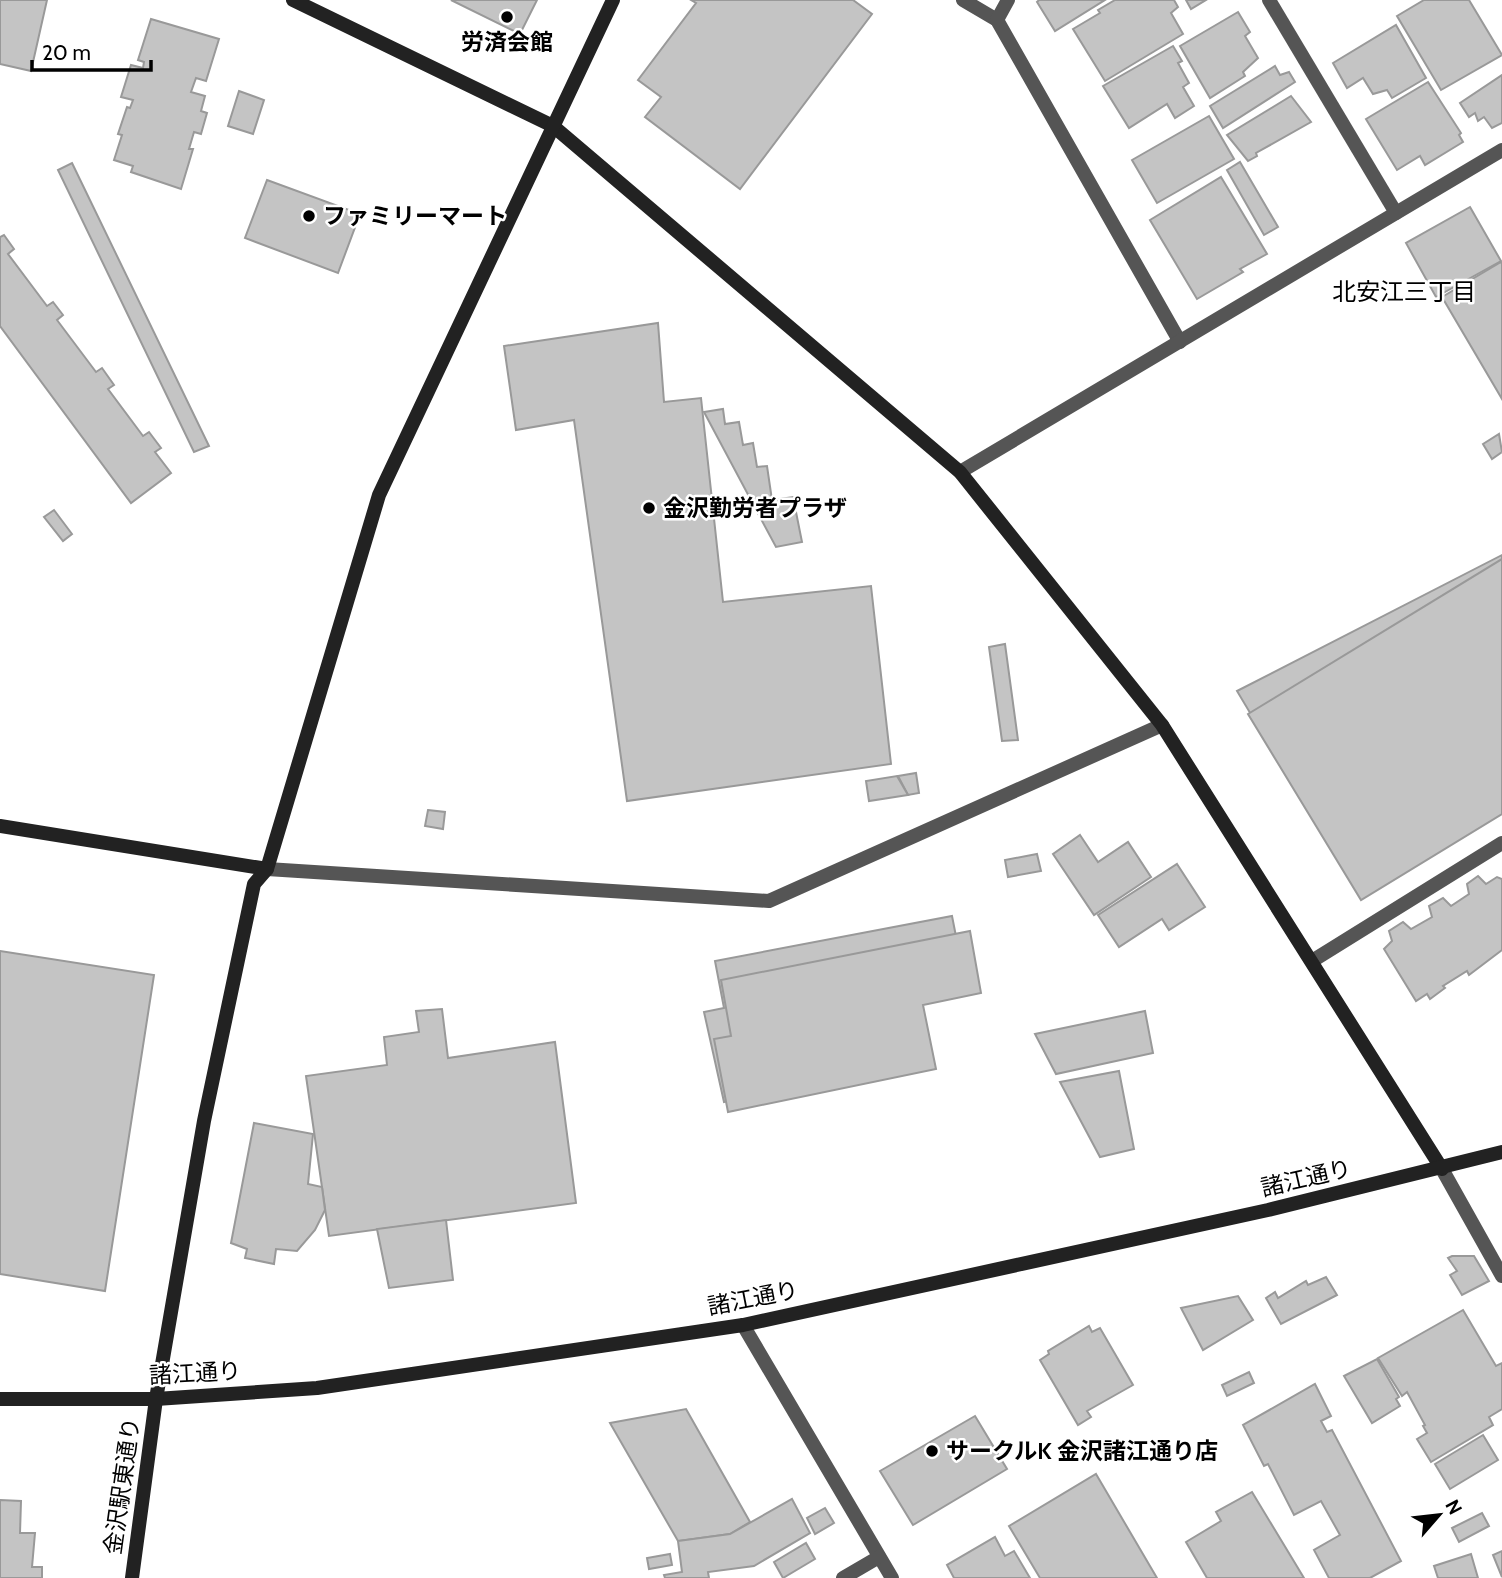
<svg xmlns="http://www.w3.org/2000/svg" width="1502" height="1578" font-family="Cabin,'Noto Sans JP',sans-serif">
  <style>
    .building { fill: #c4c4c4; stroke: #999; stroke-width: 2 }
    .lines { fill: none; stroke-linecap: round; stroke-linejoin: round }
    .street { stroke: #555; stroke-width: 14 }
    .secondary { stroke: #222; stroke-width: 14 }
    .poi-dot { fill: #000; stroke: #fff; stroke-width: 2.5 }
    .labels { text-anchor: middle; stroke-width: 5; stroke-linejoin: round; paint-order: stroke }
    .poi-label { font-size: 23px; font-weight: bold; fill: #000; stroke: #fff; text-anchor: start }
    .street-label { font-size: 23px; fill: #000; stroke: #fff }
    .neighbourhood-label { font-size: 24px; fill: #000; stroke: #fff }
  </style>
  <rect width="100%" height="100%" fill="#fff"/>
  <g class="building">
    <path d="M0,0H47L31,71L0,64Z"/>
    <path d="M451,0H537L520,34Z"/>
    <path d="M691,0H853L872,14L740,189L645,117L661,97L638,80L696,3Z"/>
    <path d="M1039,0H1105L1055,31L1037,2Z"/>
    <path d="M1115,0H1174L1178,7L1171,13L1183,34L1105,81L1073,29L1100,13L1098,10Z"/>
    <path d="M1186,0H1206L1191,9Z"/>
    <path d="M1424,0H1469L1502,55L1441,90L1397,16Z"/>
    <path d="M1238,12L1250,32L1245,36L1258,58L1243,72L1245,76L1210,98L1180,46Z"/>
    <path d="M151,19L219,39L206,81L196,78L191,92L205,96L201,111L207,113L201,134L194,132L189,149H193L181,189L131,172L133,166L114,160L122,135L118,134L127,107L130,108L133,100L121,97L131,65L143,68L144,62L138,60Z"/>
    <path d="M1396,25L1426,78L1392,98L1387,90L1373,94L1363,78L1347,88L1333,63Z"/>
    <path d="M1173,46L1182,61L1178,63L1189,83L1183,87L1194,106L1175,118L1167,104L1129,128L1103,86Z"/>
    <path d="M1275,66L1280,75L1289,72L1295,82L1223,128L1210,106Z"/>
    <path d="M1502,75V123L1492,128L1484,117L1478,121L1475,113L1469,117L1460,103Z"/>
    <path d="M1428,82L1461,133L1459,135L1463,142L1425,165L1420,156L1397,170L1366,119Z"/>
    <path d="M239,91L264,100L253,134L228,126Z"/>
    <path d="M1291,96L1311,122L1256,153L1257,156L1248,161L1227,135Z"/>
    <path d="M1209,116L1234,159L1157,203L1132,160Z"/>
    <path d="M1240,162L1278,227L1264,235L1227,170Z"/>
    <path d="M72,163L209,446L194,452L58,170Z"/>
    <path d="M1221,177L1267,254L1240,269L1243,272L1197,299L1150,220Z"/>
    <path d="M267,180L360,214L338,273L245,238Z"/>
    <path d="M1470,207L1501,261L1436,297L1406,243Z"/>
    <path d="M4,235L14,249L8,254L47,306L53,302L63,315L57,320L96,372L102,368L114,385L108,389L143,436L149,432L161,448L155,452L171,473L131,503L0,326V237Z"/>
    <path d="M1501,262L1502,264V399L1442,297Z"/>
    <path d="M658,323L664,402L701,398L723,602L871,586L891,764L627,801L574,420L516,430L504,346Z"/>
    <path d="M723,409L725,424L739,422L743,445L753,443L757,467L767,466L772,500L793,497L802,542L776,547L704,412Z"/>
    <path d="M1499,434L1502,452L1492,459L1483,444Z"/>
    <path d="M54,510L72,534L63,541L44,517Z"/>
    <path d="M1502,555V803L1357,892L1237,691Z"/>
    <path d="M1502,559V814L1361,900L1248,714Z"/>
    <path d="M1005,644L1018,740L1002,741L989,647Z"/>
    <path d="M916,773L919,793L908,795L898,776Z"/>
    <path d="M897,776L908,795L869,801L866,781Z"/>
    <path d="M428,810L445,812L443,829L425,826Z"/>
    <path d="M1080,835L1098,862L1128,842L1151,877L1094,915L1053,854Z"/>
    <path d="M1037,854L1041,871L1008,877L1005,860Z"/>
    <path d="M1177,864L1205,907L1169,930L1162,919L1119,947L1098,915Z"/>
    <path d="M1478,876L1486,884L1497,877L1502,879V950L1469,975L1467,971L1443,986L1445,988L1430,999L1427,994L1416,1001L1384,949L1392,941L1389,931L1403,922L1411,929L1432,917L1429,906L1443,898L1451,906L1469,894L1467,884Z"/>
    <path d="M952,916L965,982L908,992L923,1057L724,1102L704,1012L724,1008L715,961Z"/>
    <path d="M970,931L981,993L923,1005L936,1069L728,1112L714,1039L731,1036L721,980Z"/>
    <path d="M0,951L154,975L105,1291L0,1274Z"/>
    <path d="M442,1009L448,1058L555,1042L576,1203L329,1236L306,1076L387,1065L384,1037L419,1032L416,1011Z"/>
    <path d="M1145,1011L1153,1053L1056,1074L1035,1034Z"/>
    <path d="M1119,1071L1134,1149L1100,1157L1060,1082Z"/>
    <path d="M254,1123L313,1134L308,1184L322,1187L325,1210L315,1230L297,1251L276,1249L274,1264L245,1258L247,1249L231,1243Z"/>
    <path d="M446,1220L453,1280L389,1288L377,1229Z"/>
    <path d="M1452,1256H1474L1489,1281L1462,1295L1450,1275L1457,1271L1448,1258Z"/>
    <path d="M1326,1277L1337,1295L1281,1324L1266,1298L1275,1292L1278,1298L1306,1281L1308,1285Z"/>
    <path d="M1238,1296L1253,1320L1203,1350L1181,1308Z"/>
    <path d="M1463,1310L1496,1366L1502,1363V1409L1489,1417L1493,1425L1431,1462L1417,1439L1427,1433L1423,1426L1425,1425L1407,1392L1402,1396L1378,1358Z"/>
    <path d="M1089,1326L1092,1332L1100,1328L1133,1385L1087,1411L1091,1417L1078,1425L1040,1360L1049,1354L1048,1351Z"/>
    <path d="M1377,1359L1399,1397L1396,1399L1400,1406L1372,1423L1344,1376Z"/>
    <path d="M1249,1372L1254,1383L1227,1396L1222,1385Z"/>
    <path d="M1315,1384L1331,1416L1321,1421L1327,1432L1332,1430L1401,1561L1370,1578H1329L1314,1550L1340,1535L1321,1501L1294,1515L1268,1464L1264,1466L1243,1425Z"/>
    <path d="M686,1409L750,1522L730,1534L678,1541L610,1423Z"/>
    <path d="M975,1416L1007,1469L913,1525L880,1471Z"/>
    <path d="M1483,1435L1498,1460L1450,1489L1435,1464Z"/>
    <path d="M1096,1474L1157,1578H1040L1009,1526Z"/>
    <path d="M1252,1492L1304,1578H1207L1186,1542L1221,1521L1216,1512Z"/>
    <path d="M792,1499L810,1533L754,1566L708,1572L709,1578H665L664,1575L682,1572L678,1541L730,1534Z"/>
    <path d="M0,1500L21,1501L20,1533H35L32,1567H42V1578H0Z"/>
    <path d="M825,1508L834,1523L815,1534L807,1518Z"/>
    <path d="M1482,1513L1489,1526L1459,1542L1452,1528Z"/>
    <path d="M995,1537L1005,1556L1014,1551L1030,1578H954L947,1565Z"/>
    <path d="M806,1543L815,1559L783,1578L774,1562Z"/>
    <path d="M1502,1551V1577L1493,1555Z"/>
    <path d="M670,1554L672,1565L649,1569L647,1558Z"/>
    <path d="M1471,1554L1478,1578H1438L1434,1566Z"/>
  </g>
  <g class="lines">
    <g class="street">
      <path d="M963,0L997,20L1180,342"/>
      <path d="M1269,0L1396,213"/>
      <path d="M997,20L1008,0"/>
      <path d="M960,472L1502,150"/>
      <path d="M267,869L769,901L1162,725"/>
      <path d="M1312,961L1502,843"/>
      <path d="M1442,1169L1502,1276"/>
      <path d="M743,1325L892,1578"/>
      <path d="M843,1578L879,1557"/>
    </g>
    <g class="secondary">
      <path d="M293,0L553,126L960,472L1162,725L1442,1169"/>
      <path d="M0,826L267,869"/>
      <path d="M0,1399H156L317,1388L743,1325L1268,1210L1502,1152"/>
      <path d="M132,1578L156,1399L204,1121L254,884L267,869L379,495L613,0"/>
    </g>
  </g>
  <g class="poi-dot">
    <circle cx="507" cy="17" r="7"/>
    <circle cx="309" cy="216" r="7"/>
    <circle cx="649" cy="508" r="7"/>
    <circle cx="932" cy="1451" r="7"/>
  </g>
  <g class="labels">
    <g class="poi-label">
      <text x="507" y="50" text-anchor="middle">労済会館</text>
      <text x="323" y="224">ファミリーマート</text>
      <text x="663" y="516">金沢勤労者プラザ</text>
      <text x="946" y="1459">サークルK 金沢諸江通り店</text>
    </g>
    <g class="street-label">
      <text transform="translate(1306 1178) rotate(-13)" y="8">諸江通り</text>
      <text transform="translate(753 1298) rotate(-11)" y="8">諸江通り</text>
      <text transform="translate(195 1373) rotate(-3)" y="8">諸江通り</text>
      <text transform="translate(122 1486) rotate(-82)" y="8">金沢駅東通り</text>
    </g>
    <g class="neighbourhood-label">
      <text x="1404" y="300">北安江三丁目</text>
    </g>
  </g>
  <g transform="translate(1439 1515) rotate(62)" stroke="#ffffff" stroke-width="5" paint-order="stroke">
  <path d="M0-5L12 26L0 18L-12 26Z" fill="#000000"/>
  <text y="-10" font-size="19" font-weight="bold" text-anchor="middle" fill="#000000">N</text>
  </g>
  <path d="M32 60v10h119v-10" fill="none" stroke="#000000" stroke-width="3.5"/>
  <text x="42" y="60" font-size="21" fill="#000000" stroke="#ffffff" stroke-width="5" paint-order="stroke">20 m</text>
</svg>
